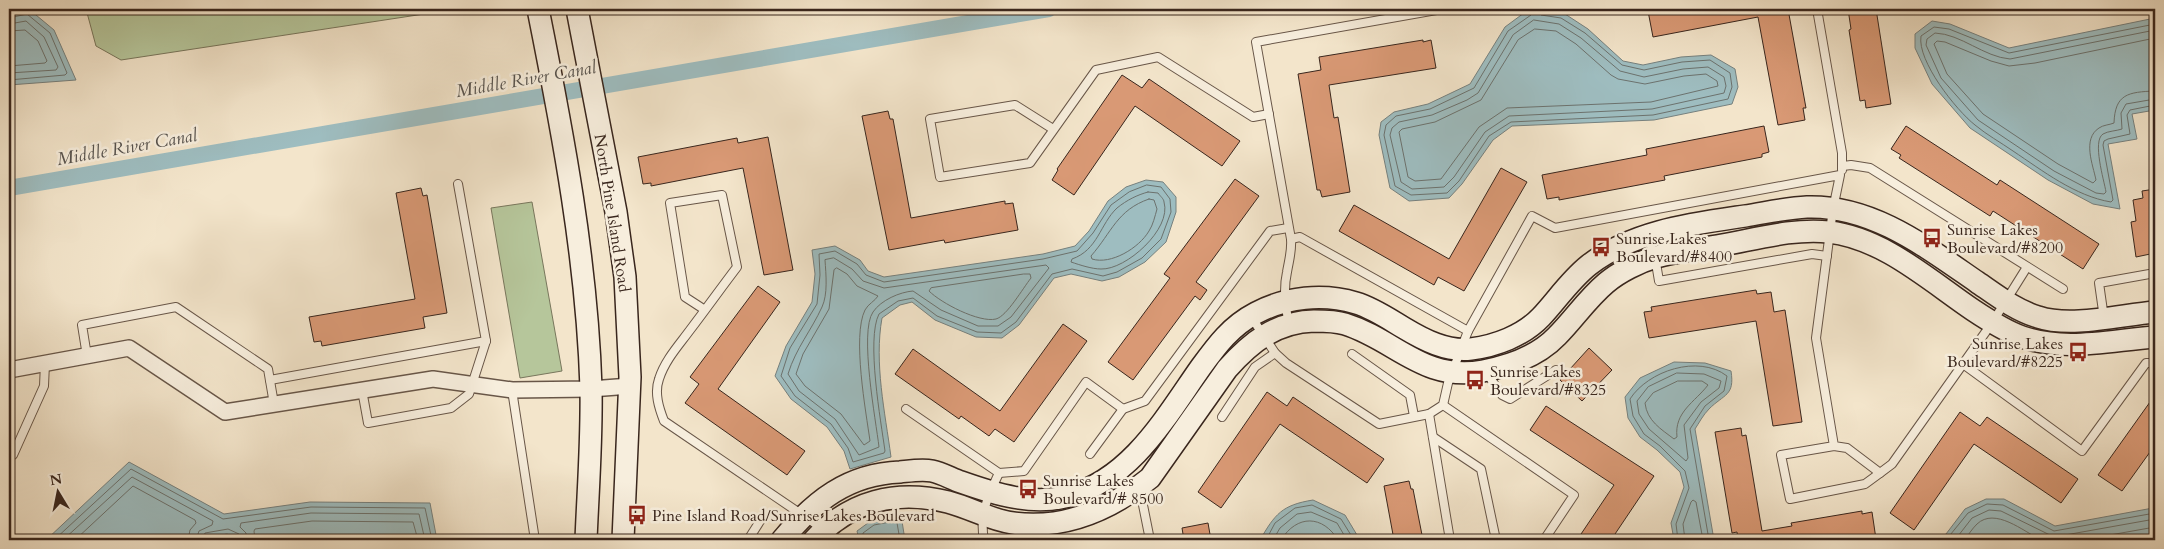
<svg xmlns="http://www.w3.org/2000/svg" width="2164" height="549" font-family="Cardo,serif">
  <style>
    .green { fill: #b6c69b; stroke: #78765c }
    .water { fill: #9ebdc0; stroke: #76817f }
    .lines { fill: none; stroke-linecap: round; stroke-linejoin: round }
    .shore { stroke: #6c726e; stroke-width: 1 }
    .canal { stroke: #9ebdc0; stroke-width: 16 }
    .building { fill: #d99975; stroke: #39261d }
    .lane-casing { stroke: #685648; stroke-width: 10 }
    .street-casing { stroke: #685648; stroke-width: 18 }
    .secondary-casing { stroke: #39261d; stroke-width: 24 }
    .lane { stroke: #f7eedd; stroke-width: 8 }
    .street { stroke: #f7eedd; stroke-width: 15 }
    .secondary { stroke: #f7eedd; stroke-width: 21 }
    .labels { text-anchor: middle; stroke-width: 5; stroke-linejoin: round; paint-order: stroke }
    .street-label { font-size: 16px; fill: #39261d; stroke: #f7eedd }
    .poi-label { font-size: 16px; fill: #39261d; stroke: #f7eedd; text-anchor: start }
    .water-label { font-size: 18px; font-style: italic; fill: #57534e; stroke: #f7eedd }
  </style>
  <rect width="100%" height="100%" fill="#f3e5cb"/>
  <filter id="stains"><feTurbulence type="fractalNoise" baseFrequency=".004" numOctaves="4"/><feColorMatrix values="0 0 0 0 .2 0 0 0 0 .09 0 0 0 0 .02 0 0 0 .5 -.17"/></filter>
  <radialGradient id="worn" r=".72"><stop offset=".6" stop-color="#630" stop-opacity="0"/><stop offset="1" stop-color="#630" stop-opacity=".3"/></radialGradient>
  <g class="green">
    <path d="M86,9H457L121,60L96,46Z"/>
    <path d="M532,202L562,371L520,378L491,208Z"/>
  </g>
  <g class="water">
    <path d="M30,10L54,30L76,80L9,85V13Z"/>
    <path d="M1528,10L1562,12L1588,29L1623,61L1643,65L1681,57L1711,55L1735,69L1738,87L1732,104L1654,120L1512,126L1493,140L1462,184L1449,198L1409,201L1390,188L1379,135L1381,122L1394,112L1428,104L1470,84L1505,27Z"/>
    <path d="M2155,18V110L2132,114L2137,139L2108,144L2120,209L2093,204L2048,180L1970,128L1932,84L1915,48V34L1932,21L1950,24L2009,48Z"/>
    <path d="M1146,180L1163,182L1176,197V212L1166,242L1145,262L1119,277L1102,281L1071,274L1054,278L1019,325L1002,338L976,337L935,320L912,302L900,305L882,318C874,363 885,412 891,457L850,469L844,451L827,427L791,399L775,376L786,346L812,302L815,274L812,250L835,246L860,260L868,271L884,277L1043,254L1075,246L1089,231L1108,201L1126,187Z"/>
    <path d="M1674,362L1705,363L1731,371C1735,396 1724,394 1709,409C1703,415 1699,423 1695,429L1714,540H1674L1671,523L1684,487L1680,472L1657,450L1640,437L1628,418L1625,397L1640,378Z"/>
    <path d="M129,462L224,514L310,502L430,503L437,540H241L227,534L195,540H46Z"/>
    <path d="M1986,499H2004L2055,526L2153,508L2155,506V540H1938L1946,534L1965,509Z"/>
    <path d="M1313,500L1345,515L1360,540H1260C1275,514 1282,505 1313,500Z"/>
    <path d="M901,515L905,540H859L857,531L872,520Z"/>
  </g>
  <g class="lines">
    <g class="shore">
      <path d="M1533,9L1531,15L1508,31L1474,88L1430,109L1396,116L1386,125L1384,135L1395,186L1411,195L1447,193L1459,181L1489,136L1511,122L1653,115L1728,99L1732,87L1730,73L1710,60L1682,62L1644,70L1622,65L1585,33L1561,18L1541,15L1538,9"/>
      <path d="M9,18L27,14L50,33L67,73L65,75L9,80"/>
      <path d="M1534,20L1559,24L1581,38L1620,71L1644,77L1683,69L1708,67L1724,77L1726,86L1724,93L1652,109L1509,116L1485,132L1454,177L1444,187L1412,189L1401,182L1390,135L1392,128L1399,122L1432,115L1467,100L1478,93L1513,35Z"/>
      <path d="M9,24L26,21L44,37L58,67L56,70L9,73"/>
      <path d="M2155,24L2009,53L1949,29L1934,27L1921,36C1917,61 1956,110 1975,125C1987,135 2000,142 2013,151C2043,171 2075,196 2111,202L2113,200L2103,145L2104,141L2108,139L2130,134L2127,115L2130,110L2155,105"/>
      <path d="M1535,29L1556,31L1576,44L1611,75L1618,79L1645,84L1684,76L1706,74L1717,81L1718,86L1651,102L1507,108L1479,127L1441,179L1415,181L1408,177L1399,132L1402,129L1435,122L1481,100L1518,40Z"/>
      <path d="M2155,30L2010,59C1984,57 1961,34 1935,33L1927,39L1926,45L1941,78L1978,120L2054,171L2096,193L2104,194L2106,192C2104,180 2092,141 2103,134C2108,131 2116,131 2122,129L2121,113L2126,104L2155,99"/>
      <path d="M9,31L25,30L38,41L47,61L45,63L9,66"/>
      <path d="M2155,38L2035,63L2009,66L1991,61L1945,42L1937,41L1934,44L1947,74L1983,114L2058,164L2093,183L2096,180C2093,165 2082,139 2099,128C2103,125 2109,125 2114,123C2115,94 2128,92 2155,91"/>
      <path d="M1147,185L1161,187L1170,199L1171,212L1161,239L1142,258L1117,272L1103,276L1072,269L1052,274L1016,322L1001,333L977,332L937,316L913,298L898,301L879,314C866,339 881,422 885,451L884,453L853,462L848,448L831,424L795,396L781,376L790,348L817,304L820,275L819,254L835,251L857,264L866,275L884,282L1043,259L1077,251L1093,233L1111,205L1129,192Z"/>
      <path d="M1148,192L1158,193C1160,196 1164,199 1164,202C1172,229 1126,270 1101,269C1092,269 1080,265 1071,262L1072,259C1098,250 1100,224 1117,208C1127,200 1137,195 1148,192Z"/>
      <path d="M1149,199L1154,200L1157,209C1155,216 1153,225 1149,231C1139,248 1111,265 1092,259L1091,256C1112,232 1117,210 1149,199Z"/>
      <path d="M834,258L852,269L863,281L884,288L1046,265L1049,268L1011,317L998,326H978L941,310L913,291C900,292 881,300 873,312C859,332 876,421 879,447L859,455L835,419L799,391L788,374C796,348 811,331 822,307C828,294 826,275 825,260Z"/>
      <path d="M837,268L847,274L857,286L878,296C875,301 868,304 865,310C852,336 866,412 870,441L864,445L841,414L805,386L796,374L803,354L829,309L834,270Z"/>
      <path d="M1024,274H1030L1031,278C1023,288 1007,316 996,319C979,323 941,303 929,291L931,288Z"/>
      <path d="M1677,373L1704,374L1721,381L1719,388L1701,402L1684,425L1688,458L1686,461L1649,429L1639,414L1637,401L1648,387Z"/>
      <path d="M1678,381H1702L1708,385C1695,402 1674,412 1677,437L1674,439C1661,429 1647,421 1645,403L1653,393Z"/>
      <path d="M54,540L131,469L223,519L311,507L425,508L432,540"/>
      <path d="M63,540L132,477L213,521L212,525L199,531L196,540"/>
      <path d="M75,540L133,486L195,520L196,523L190,530L188,540"/>
      <path d="M202,540L205,533L228,529L239,534L241,540"/>
      <path d="M247,540L246,533L240,527L241,523L311,513L419,514L425,540"/>
      <path d="M255,540L254,531L255,529L312,521L413,522L418,540"/>
      <path d="M863,540V533L874,525L895,521L897,523L900,540"/>
      <path d="M1266,540L1275,523L1295,508L1312,505L1341,519L1354,540"/>
      <path d="M1273,540L1280,528L1297,514L1311,512L1337,523L1347,540"/>
      <path d="M1281,540C1297,514 1323,515 1338,540"/>
      <path d="M1678,540L1676,524L1689,488L1685,471L1660,446L1644,434L1633,416L1630,399C1648,371 1698,354 1727,376L1724,391L1705,406L1690,429L1709,540"/>
      <path d="M1685,540L1683,524L1691,502L1693,500L1696,502L1703,540"/>
      <path d="M1946,540L1968,513L1987,504L2003,505L2054,531L2155,513"/>
      <path d="M1955,540L1972,518L1989,510L2001,511L2054,537L2155,519"/>
      <path d="M1965,540C1968,535 1972,529 1977,524C1995,507 2023,531 2041,540"/>
      <path d="M2082,540L2155,527"/>
    </g>
    <path class="canal" d="M9,188L1049,9"/>
  </g>
  <g class="building">
    <path d="M1657,9H1788L1806,108H1803L1805,120L1778,125L1758,17L1653,37L1648,11Z"/>
    <path d="M1848,9H1876L1891,104L1866,108L1865,100L1860,101L1849,30L1851,29Z"/>
    <path d="M1423,40V42L1431,40L1436,68L1329,85L1334,118L1338,117L1350,192L1322,197L1320,190H1317L1298,74L1321,70L1319,57Z"/>
    <path d="M1122,75L1142,88L1149,79L1240,141L1222,166L1135,106L1074,195L1052,180L1058,170L1057,169Z"/>
    <path d="M888,111L890,119H893L911,218L1005,201V204L1013,203L1018,230L945,243L944,240L889,250L862,116Z"/>
    <path d="M1764,126L1769,152L1762,154V157L1664,176L1665,180L1559,200V197L1547,199L1542,175L1647,155L1646,149Z"/>
    <path d="M1906,126L1997,185L2000,180L2099,244L2083,269L1993,211L1990,216L1899,158L1901,155L1891,149Z"/>
    <path d="M768,137L793,270L764,275L743,168L651,186V183L643,184L638,157L737,138L738,143Z"/>
    <path d="M1501,168L1527,182L1464,291L1438,277L1434,285L1339,231L1354,205L1449,259Z"/>
    <path d="M1235,179L1259,196L1196,282L1207,290L1200,300L1195,296L1133,380L1108,362L1170,278L1164,274Z"/>
    <path d="M421,188L423,196L427,195L447,313L423,317L425,328L322,346L321,341L314,342L309,317L415,299L396,193Z"/>
    <path d="M2155,189V253L2136,257L2131,222L2136,221L2133,200L2143,198L2142,191Z"/>
    <path d="M758,286L780,302L718,389L805,451L787,475L685,403L699,384L690,377Z"/>
    <path d="M1756,290L1757,294L1771,292L1774,312L1785,310L1802,422L1773,426L1756,321L1649,338L1644,312L1652,311L1651,307Z"/>
    <path d="M1063,324L1087,341L1014,442L995,429L989,436L961,416L959,419L895,374L913,349L1000,411Z"/>
    <path d="M1589,348L1612,370L1582,401L1560,380Z"/>
    <path d="M1267,392L1287,406L1293,397L1384,459L1367,483L1280,424L1221,508L1198,492Z"/>
    <path d="M2155,395V445L2122,491L2098,475Z"/>
    <path d="M1546,406L1654,476L1611,540H1577L1614,485L1530,430Z"/>
    <path d="M1960,412L1980,426L1987,417L2078,479L2061,503L1974,444L1914,530L1890,513Z"/>
    <path d="M1741,428L1742,436L1746,435L1762,531L1792,526L1791,523L1862,511V514L1872,512L1876,539L1738,540L1737,532L1732,533L1715,432Z"/>
    <path d="M1409,481L1411,489H1413L1423,540H1394L1384,486Z"/>
    <path d="M1208,523L1211,540H1184L1182,528Z"/>
  </g>
  <g class="lines">
    <defs>
      <g id="lane">
        <path d="M1817,9L1842,153V170"/>
        <path d="M1053,129L1015,105L930,119L940,177L1030,163L1096,70L1158,57L1253,117L1269,114"/>
        <path d="M1843,166L1851,165L1870,168L2063,289"/>
        <path d="M1648,237L1655,257L1659,281L1812,254L1827,256"/>
        <path d="M1291,239L1300,237L1468,331L1532,216L1555,228L1840,175L1833,209L1816,338L1834,446L1781,455L1790,499L1865,484L1880,473L1847,448L1834,446"/>
        <path d="M705,310L685,297L670,203L722,195L737,267C721,288 706,309 690,330C679,345 665,360 659,379C654,393 659,408 664,421L823,529"/>
        <path d="M2104,318L2099,283L2155,273"/>
        <path d="M1289,324C1285,306 1283,290 1287,272C1289,260 1292,251 1291,239L1256,42L1442,9"/>
        <path d="M1275,353L1286,363L1379,424L1429,414L1443,405L1448,383L1468,331"/>
        <path d="M1352,354L1410,395L1414,416"/>
        <path d="M87,356L82,325L176,307L268,369L274,404"/>
        <path d="M1963,364L2082,451L2146,363H2155"/>
        <path d="M1486,372L1502,395L1510,399L1556,370"/>
        <path d="M270,380L486,341L458,184"/>
        <path d="M362,390L368,423L451,408L469,394L486,341"/>
        <path d="M512,390L535,540"/>
        <path d="M1443,405L1574,495L1544,540"/>
        <path d="M906,409L999,473C988,496 979,514 984,540"/>
        <path d="M1429,414L1450,540"/>
        <path d="M1222,417L1255,367L1275,353L1252,318"/>
        <path d="M1433,437L1481,469L1496,540"/>
        <path d="M9,453L13,455L44,386L45,363"/>
        <path d="M1090,454L1123,409"/>
        <path d="M999,473L1024,471L1086,382L1123,409L1145,401L1270,231L1288,228"/>
        <path d="M1117,473L1142,500L1150,540"/>
        <path d="M1880,473L1892,464L1992,323L2027,267"/>
        <path d="M748,540L762,518"/>
      </g>
      <path id="street" d="M9,370L129,348L225,412L433,379L512,390L591,389L630,386"/>
      <g id="secondary">
        <path d="M538,9C563,134 587,260 591,388C592,439 588,490 586,540"/>
        <path d="M577,9L616,212L625,277L630,377L623,540"/>
        <path d="M782,540C814,501 848,474 900,472C910,471 922,469 932,471C942,473 952,479 961,482C995,494 1032,506 1069,496C1132,478 1165,418 1201,367C1217,345 1231,326 1256,313C1286,297 1323,293 1356,303C1373,308 1389,319 1404,328C1424,340 1447,352 1471,349C1495,346 1523,336 1541,317C1557,300 1570,280 1589,265C1633,231 1691,224 1745,216C1765,213 1786,208 1807,207C1872,205 1926,247 1977,282C1996,295 2015,310 2038,317C2071,328 2120,315 2155,312"/>
        <path d="M814,540C850,501 896,489 948,502C971,508 990,520 1013,523C1065,530 1110,510 1150,478L1227,369C1251,342 1276,322 1314,321C1324,321 1335,321 1345,324C1396,340 1423,382 1483,371C1509,366 1538,356 1557,336C1574,319 1587,299 1606,283C1619,272 1639,262 1656,257C1677,251 1700,249 1722,245C1756,239 1794,228 1829,232C1883,238 1930,281 1973,310C1988,320 2005,331 2022,337C2066,352 2111,340 2155,337"/>
      </g>
    </defs>
    <use href="#lane" class="lane-casing"/>
    <use href="#street" class="street-casing"/>
    <use href="#secondary" class="secondary-casing"/>
    <use href="#lane" class="lane"/>
    <use href="#street" class="street"/>
    <use href="#secondary" class="secondary"/>
  </g>
  <defs>
    <symbol id="bus-bare" viewBox="-9 -9 18 18"><path d="M-5-6H5V4H4V6H2V4H-2V6H-4V4H-5ZM-3.5-4V0h7V-4ZM-3.5 1.2v1.5H-2V1.2ZM2 1.2v1.5H3.5V1.2Z" fill="#8f2418" stroke="#f7eedd" stroke-width="2.5" paint-order="stroke"/></symbol>
  </defs>
  <g fill-rule="evenodd">
    <use href="#bus-bare" x="1918" y="224" width="28" height="28"/>
    <use href="#bus-bare" x="1587" y="233" width="28" height="28"/>
    <use href="#bus-bare" x="2064" y="338" width="28" height="28"/>
    <use href="#bus-bare" x="1461" y="366" width="28" height="28"/>
    <use href="#bus-bare" x="1014" y="475" width="28" height="28"/>
    <use href="#bus-bare" x="623" y="501" width="28" height="28"/>
  </g>
  <g class="labels">
    <g class="street-label">
      <text transform="translate(613 213) rotate(81)" y="6">North Pine Island Road</text>
    </g>
    <g class="poi-label">
      <text x="1947" y="235">Sunrise Lakes<tspan x="1947" dy="18">Boulevard/#8200</tspan></text>
      <text x="1616" y="244">Sunrise Lakes<tspan x="1616" dy="18">Boulevard/#8400</tspan></text>
      <text x="2063" y="349" text-anchor="end">Sunrise Lakes<tspan x="2063" dy="18">Boulevard/#8225</tspan></text>
      <text x="1490" y="377">Sunrise Lakes<tspan x="1490" dy="18">Boulevard/#8325</tspan></text>
      <text x="1043" y="486">Sunrise Lakes<tspan x="1043" dy="18">Boulevard/# 8500</tspan></text>
      <text x="652" y="521">Pine Island Road/Sunrise Lakes Boulevard</text>
    </g>
    <g class="water-label">
      <text transform="translate(526 79) rotate(-10)" y="6">Middle River Canal</text>
      <text transform="translate(127 147) rotate(-10)" y="6">Middle River Canal</text>
    </g>
  </g>
  <rect width="2164" height="549" fill="none" stroke="#f3e5cb" stroke-width="30"/>
  <rect x="10" y="10" width="2144" height="529" fill="none" stroke="#39261d" stroke-width="2.5"/>
  <rect x="15" y="15" width="2134" height="519" fill="none" stroke="#39261d"/>
  <g transform="translate(58 492) rotate(350)" stroke="#f7eedd" stroke-width="4" paint-order="stroke">
  <path d="M0-4L9 19L0 12L-9 19Z" fill="#39261d"/>
  <text y="-8" font-size="14" font-weight="bold" text-anchor="middle" fill="#39261d">N</text>
  </g>
  <rect width="100%" height="100%" filter="url(#stains)"/>
  <rect width="100%" height="100%" fill="url(#worn)"/>
</svg>
